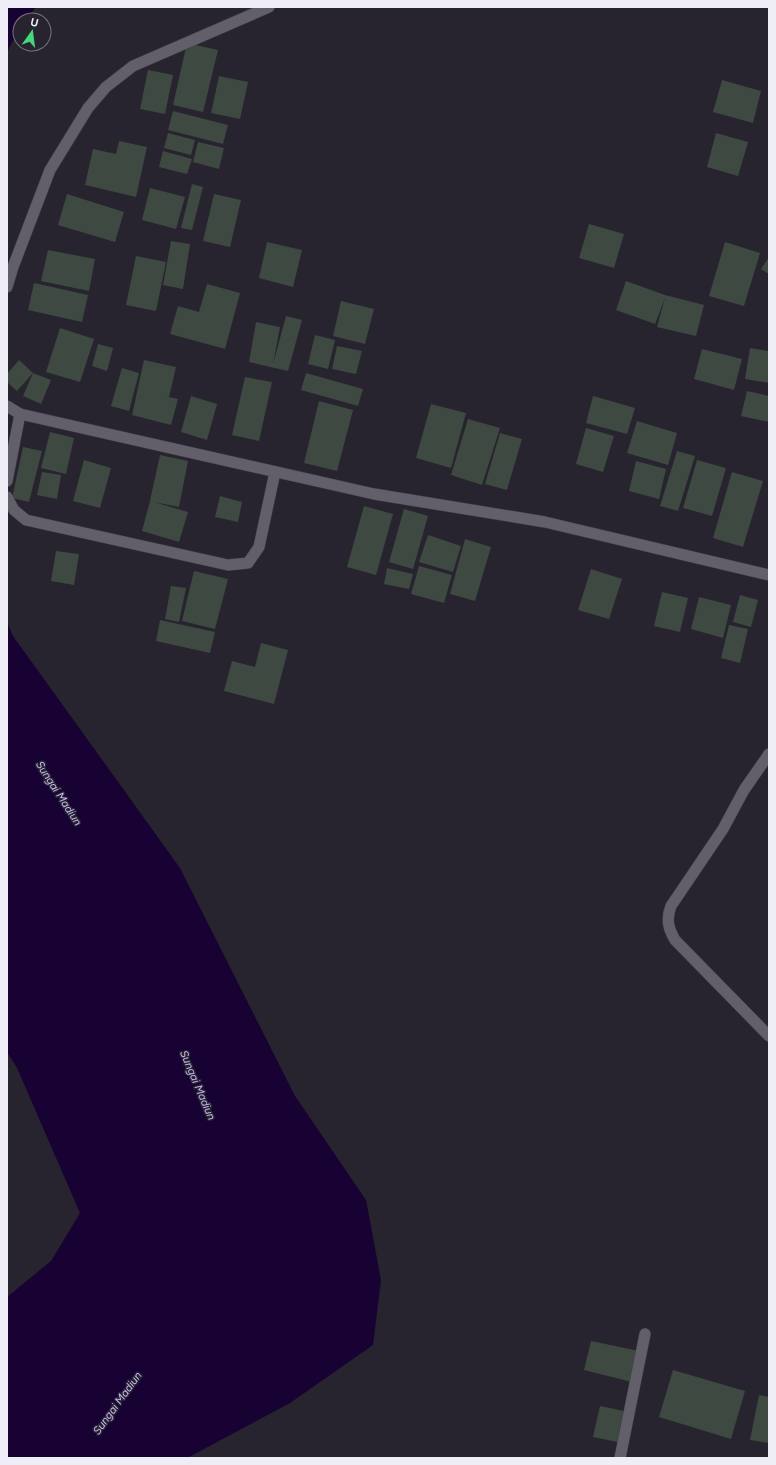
<svg xmlns="http://www.w3.org/2000/svg" width="776" height="1465" font-family="Figtree,sans-serif">
  <style>
    .water { fill: #170233 }
    .building { fill: #3e4941 }
    .lines { fill: none; stroke-linecap: round; stroke-linejoin: round }
    .minor-casing { stroke: #413f48; stroke-width: 12 }
    .minor { stroke: #625f6b; stroke-width: 11 }
    .labels { text-anchor: middle; stroke-width: 3; stroke-linejoin: round; paint-order: stroke }
    .water-label { font-size: 11px; font-style: italic; fill: #ccb9fd; stroke: #27242f }
  </style>
  <rect width="100%" height="100%" fill="#27242f"/>
  <g class="water">
    <path d="M7,7H36L26,20H20V28L7,52Z"/>
    <path d="M7,622L13,636L180,868L295,1096L366,1200L381,1280L373,1345L290,1403L187,1458H7V1297L51,1261L80,1213L17,1068L7,1052Z"/>
  </g>
  <g class="building">
    <path d="M187,43L218,50L203,112L173,105Z"/>
    <path d="M148,70L173,75L165,114L140,109Z"/>
    <path d="M219,76L248,82L240,119L211,113Z"/>
    <path d="M722,80L761,91L753,123L713,112Z"/>
    <path d="M173,111L228,125L223,144L168,130Z"/>
    <path d="M168,133L195,140L191,155L164,148Z"/>
    <path d="M716,133L748,142L738,176L707,167Z"/>
    <path d="M119,141L147,147L136,197L85,185L93,149L116,154Z"/>
    <path d="M198,142L224,148L219,169L193,162Z"/>
    <path d="M163,151L192,159L187,174L159,167Z"/>
    <path d="M192,184L203,187L192,230L181,228Z"/>
    <path d="M150,188L185,197L176,229L142,220Z"/>
    <path d="M67,194L124,212L115,242L58,225Z"/>
    <path d="M214,194L241,200L230,247L203,241Z"/>
    <path d="M589,224L624,234L614,268L579,258Z"/>
    <path d="M171,241L190,244L183,289L163,285Z"/>
    <path d="M267,242L302,250L293,287L259,278Z"/>
    <path d="M725,242L760,253L744,306L709,296Z"/>
    <path d="M48,250L95,259L89,291L41,281Z"/>
    <path d="M136,256L166,262L156,311L126,305Z"/>
    <path d="M769,257V274L761,269Z"/>
    <path d="M626,281L665,295L704,305L696,336L657,327L665,298L655,324L616,310Z"/>
    <path d="M34,283L88,295L82,322L28,310Z"/>
    <path d="M207,284L240,293L225,349L170,334L178,306L199,312Z"/>
    <path d="M341,301L374,309L365,344L333,336Z"/>
    <path d="M286,316L302,320L288,371L249,362L256,322L280,327L273,364Z"/>
    <path d="M60,328L94,339L80,382L46,372Z"/>
    <path d="M315,335L335,340L328,369L308,364Z"/>
    <path d="M98,344L113,348L107,371L92,366Z"/>
    <path d="M337,346L362,351L356,374L332,369Z"/>
    <path d="M750,348L769,351V383L745,379Z"/>
    <path d="M702,349L742,359L734,390L694,379Z"/>
    <path d="M19,360L33,373L51,380L41,404L23,396L33,373L17,391L7,382V374Z"/>
    <path d="M144,360L176,367L169,397L159,395L178,399L171,425L132,415Z"/>
    <path d="M122,368L139,373L129,411L111,406Z"/>
    <path d="M306,373L363,389L358,406L301,390Z"/>
    <path d="M245,377L272,382L259,441L232,435Z"/>
    <path d="M747,391L769,396V422L741,416Z"/>
    <path d="M191,396L217,404L207,440L181,432Z"/>
    <path d="M593,396L635,408L627,434L586,423Z"/>
    <path d="M319,401L353,410L337,471L304,463Z"/>
    <path d="M431,404L466,413L451,468L416,458Z"/>
    <path d="M468,419L500,428L482,485L451,475Z"/>
    <path d="M637,421L677,433L668,465L627,453Z"/>
    <path d="M586,428L614,436L603,472L576,464Z"/>
    <path d="M50,432L74,438L66,474L41,468Z"/>
    <path d="M500,433L522,439L507,490L485,484Z"/>
    <path d="M23,447L42,451L29,502L12,498Z"/>
    <path d="M677,451L695,456L678,511L660,506Z"/>
    <path d="M160,455L188,461L179,507L154,502L188,512L179,542L142,531L150,501Z"/>
    <path d="M84,460L111,468L100,508L73,501Z"/>
    <path d="M697,460L726,468L712,516L683,508Z"/>
    <path d="M636,461L666,469L659,499L629,491Z"/>
    <path d="M42,472L61,475L57,499L37,495Z"/>
    <path d="M732,472L763,481L743,547L713,538Z"/>
    <path d="M220,496L242,502L238,522L215,517Z"/>
    <path d="M364,506L393,514L376,575L347,567Z"/>
    <path d="M404,509L428,516L413,569L389,562Z"/>
    <path d="M428,535L461,546L453,572L419,562Z"/>
    <path d="M465,539L491,547L475,601L450,594Z"/>
    <path d="M56,551L79,554L74,585L51,581Z"/>
    <path d="M419,566L452,575L444,603L411,594Z"/>
    <path d="M387,568L413,574L409,589L384,584Z"/>
    <path d="M591,569L622,579L609,619L578,610Z"/>
    <path d="M194,571L228,579L215,629L182,621Z"/>
    <path d="M171,586L186,588L179,622L165,619Z"/>
    <path d="M662,592L688,598L680,632L654,626Z"/>
    <path d="M740,595L758,600L751,627L733,622Z"/>
    <path d="M699,597L731,605L723,638L691,629Z"/>
    <path d="M160,620L215,632L210,653L156,641Z"/>
    <path d="M729,625L748,629L740,663L721,658Z"/>
    <path d="M261,643L288,650L274,704L224,691L232,661L255,667Z"/>
    <path d="M591,1341L639,1351L632,1382L584,1370Z"/>
    <path d="M673,1370L745,1391L731,1439L659,1417Z"/>
    <path d="M759,1395L769,1397V1443L750,1440Z"/>
    <path d="M600,1406L629,1412L622,1443L593,1437Z"/>
  </g>
  <g class="lines">
    <defs>
      <g id="minor">
        <path d="M7,287L13,267L50,170L88,108L106,87L133,66L269,7"/>
        <path d="M7,406L20,414L374,494L545,522L769,575"/>
        <path d="M7,481L20,414"/>
        <path d="M7,497L14,510L26,520L228,565L248,563L259,547L275,472"/>
        <path d="M769,754L744,790L723,829L671,906C666,919 668,928 675,940L769,1036"/>
        <path d="M620,1458L645,1334"/>
      </g>
    </defs>
    <use href="#minor" class="minor-casing"/>
    <use href="#minor" class="minor"/>
  </g>
  <g class="labels">
    <g class="water-label">
      <text transform="translate(59 793) rotate(57)" y="4">Sungai Madiun</text>
      <text transform="translate(198 1085) rotate(67)" y="4">Sungai Madiun</text>
      <text transform="translate(117 1403) rotate(-54)" y="4">Sungai Madiun</text>
    </g>
  </g>
  <rect width="776" height="1465" fill="none" stroke="#efedf5" stroke-width="16"/>
  <g transform="translate(32 32) rotate(14)"><circle r="19" fill="#27242f" stroke="#77747e"/>
  <path d="M0-3L7 15L0 10L-7 15Z" fill="#45d77a"/>
  <text y="-6" font-size="11" font-weight="bold" text-anchor="middle" fill="#efedf5">U</text>
  </g>
</svg>
